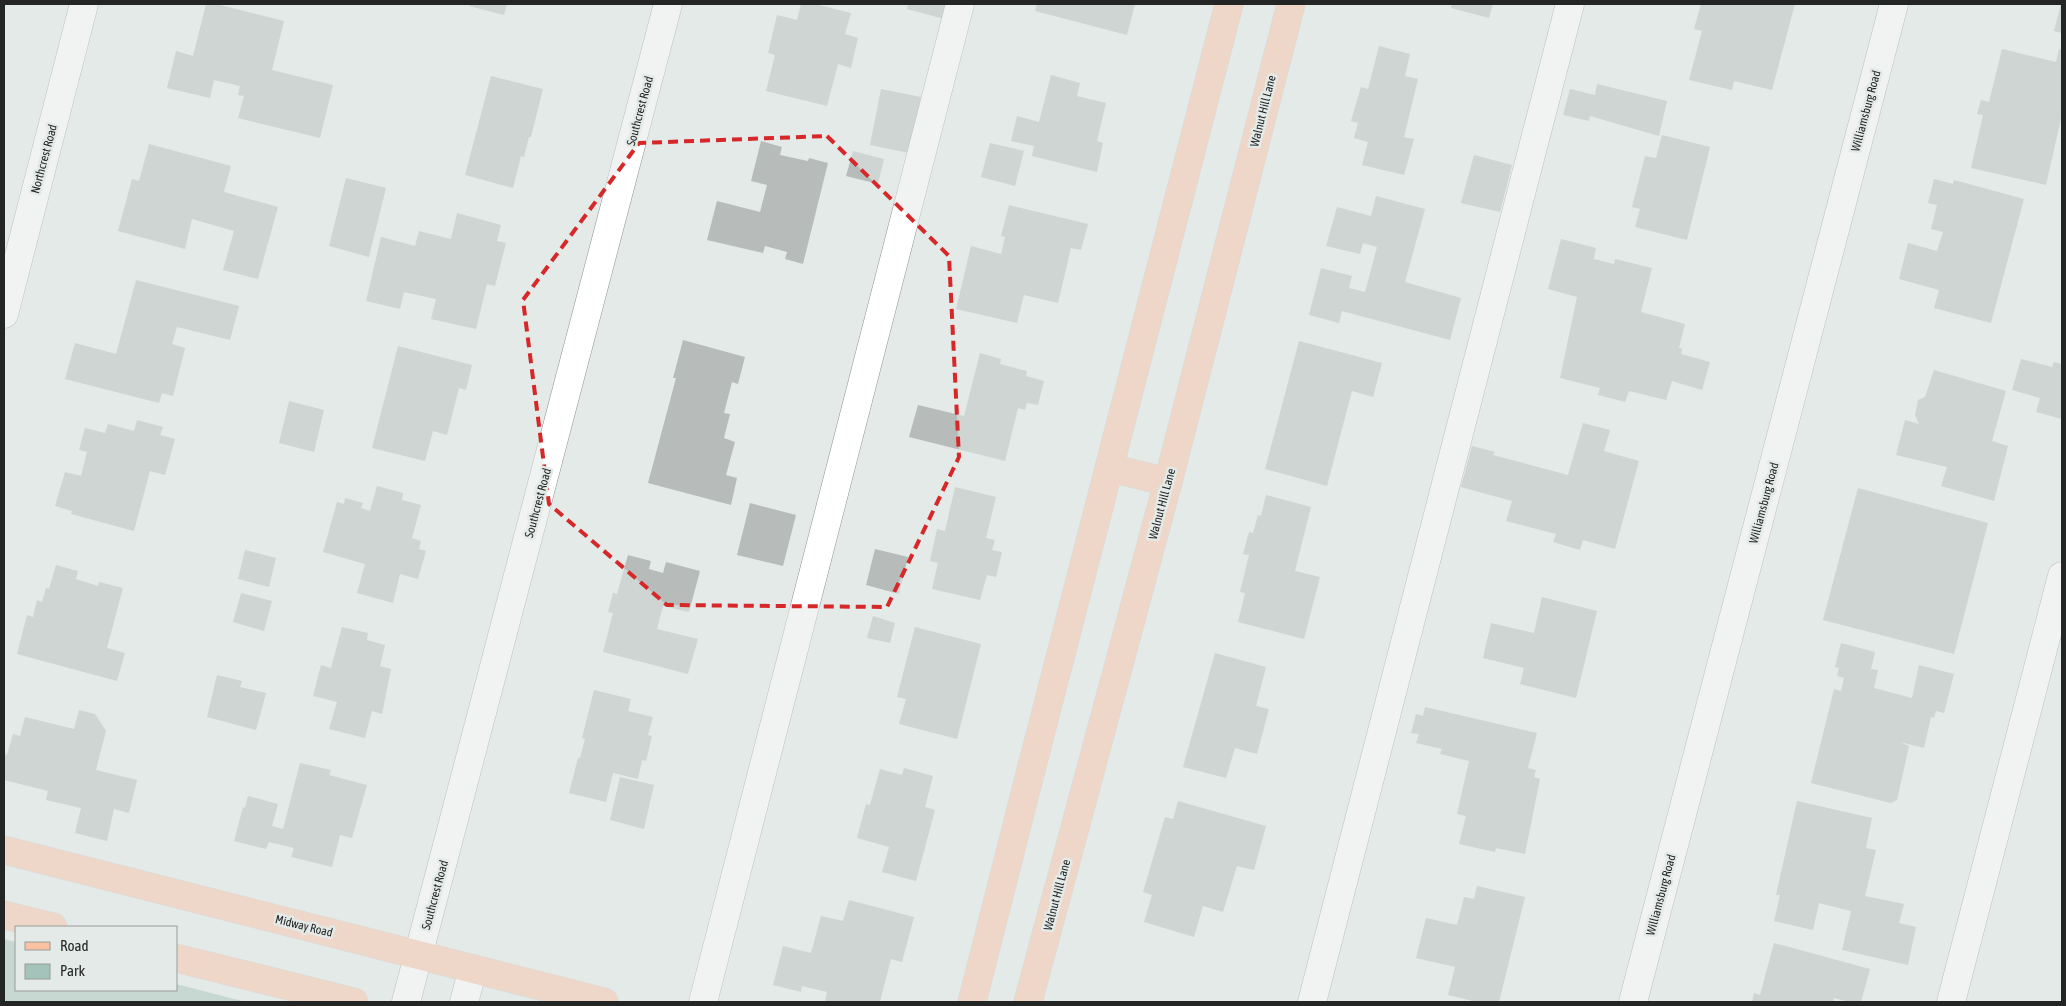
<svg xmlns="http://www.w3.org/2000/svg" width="2066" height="1006" font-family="'Asap Condensed',sans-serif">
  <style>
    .green { fill: #a4c3bb }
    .building { fill: #b7bcbb }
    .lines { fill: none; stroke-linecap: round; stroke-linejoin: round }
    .minor-casing { stroke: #8d9291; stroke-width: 29 }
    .major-casing { stroke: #c6c7c7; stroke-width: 29 }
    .minor { stroke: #fff; stroke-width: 28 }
    .major { stroke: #fbc2a2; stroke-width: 28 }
    .marked { fill: none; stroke: #d62828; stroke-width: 4; stroke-dasharray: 10 6; stroke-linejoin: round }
    .labels { text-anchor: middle; stroke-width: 5; stroke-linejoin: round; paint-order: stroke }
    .street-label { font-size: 12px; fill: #242626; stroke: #e4eae8 }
  </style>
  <rect width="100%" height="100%" fill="#e4eae8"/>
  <path class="green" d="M4,939L16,942V990H176V984L246,1002H4Z"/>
  <g class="building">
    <path d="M206,4H216L284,21L272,70L333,85L320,138L238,118L244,96L238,95L240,86L214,80L210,98L167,88L176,51L193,56Z"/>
    <path d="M470,4H507L504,15L469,6Z"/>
    <path d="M801,4H815L851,13L845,34L858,38L851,68L838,64L827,106L766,91L775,55L768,53L777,15L797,20Z"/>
    <path d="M908,4H947L944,19L907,9Z"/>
    <path d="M1037,4H1135L1127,35L1035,11Z"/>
    <path d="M1452,4H1493L1489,18L1451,8Z"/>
    <path d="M1701,4H1795L1772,90L1734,81L1732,90L1689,80L1702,31L1694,29Z"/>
    <path d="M2061,4H2062V33L2054,31Z"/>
    <path d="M1379,46L1410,54L1405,76L1418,79L1404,137L1414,139L1404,175L1362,165L1368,142L1354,138L1358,123L1351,121L1361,87L1368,89Z"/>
    <path d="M2002,49L2056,62L2059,49L2062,50V114L2046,185L1971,168L1983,115L1977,114L1981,100L1989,102Z"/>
    <path d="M1051,75L1080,83L1077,96L1106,103L1097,141L1103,143L1097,172L1032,156L1034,146L1011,141L1017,116L1039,122Z"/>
    <path d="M491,76L543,89L531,137H529L524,157L521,156L513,188L465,175Z"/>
    <path d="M1597,84L1667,101L1659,136L1590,116L1589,121L1563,115L1570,89L1595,95Z"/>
    <path d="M881,89L921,97L909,153L870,145Z"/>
    <path d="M1662,135L1710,147L1687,240L1635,227L1640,209L1632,207L1645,156L1656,158Z"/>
    <path d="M761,141L782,147L780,155L808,161L809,158L828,163L803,264L785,259L787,252L765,246L763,253L707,240L717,201L760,212L767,185L751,181Z"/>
    <path d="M990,143L1024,151L1015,186L981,177Z"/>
    <path d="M149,144L231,166L224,192L278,207L258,279L223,270L234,231L192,219L185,249L118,231L132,179L139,181Z"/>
    <path d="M853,151L884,159L878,184L846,176Z"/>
    <path d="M1474,155L1512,165L1500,212L1461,203Z"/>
    <path d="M346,178L386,188L369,257L329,246Z"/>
    <path d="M1934,179L1953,184L1954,180L2024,199L1991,323L1934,308L1939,290L1899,279L1908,243L1937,251L1943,232L1931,229L1937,205L1928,203Z"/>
    <path d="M1376,196L1425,209L1405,282L1461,298L1450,340L1342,311L1339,323L1309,315L1321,268L1352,276L1349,288L1365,292L1377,247L1363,243L1360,254L1326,246L1337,207L1371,216Z"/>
    <path d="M1009,205L1088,224L1081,250L1071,248L1058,303L1024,295L1017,323L956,309L971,246L1001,254L1005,237L1001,236Z"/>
    <path d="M457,213L501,225L497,241L506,243L495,286L487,284L476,329L431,319L436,299L404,292L400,309L366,301L381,237L415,246L419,231L451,239Z"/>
    <path d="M1561,239L1596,248L1594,259L1614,264L1615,259L1652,268L1641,312L1685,324L1679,348H1682L1681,354L1710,362L1702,390L1672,381L1666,400L1629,391L1625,402L1598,395L1600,388L1560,378L1577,297L1548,289Z"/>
    <path d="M136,280L239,306L230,340L177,327L172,344L185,348L173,396L162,393L159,403L65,379L75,343L116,354Z"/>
    <path d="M683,340L745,357L738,384L732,382L724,413L730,414L724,438L735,442L726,475L737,478L731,505L648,483L676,378H673Z"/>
    <path d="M1299,341L1382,363L1373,397L1352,391L1327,486L1265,469Z"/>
    <path d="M398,346L472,365L466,390L459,388L447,435L433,431L425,461L372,448Z"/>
    <path d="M980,353L1001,359L1000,364L1027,371L1026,376L1044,381L1038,405L1027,403L1025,410L1018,408L1005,461L909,437L918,405L964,416Z"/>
    <path d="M2021,359L2052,367L2054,362L2062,364V419L2036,412L2040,398L2012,390Z"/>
    <path d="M1934,370L2006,391L1992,441L2008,446L1994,501L1941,486L1947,467L1896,455L1905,420L1919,424L1915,415L1918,400L1925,397Z"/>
    <path d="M289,401L324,410L314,452L279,443Z"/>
    <path d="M137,420L163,427L160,435L175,439L165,475L150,471L134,531L71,514L72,511L55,506L65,472L81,476L87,452L79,450L85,428L105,433L108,424L134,431Z"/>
    <path d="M1583,423L1610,430L1604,451L1639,461L1615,549L1583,540L1580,550L1553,542L1556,534L1506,521L1512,501L1461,487L1472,446L1495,452L1493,455L1568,475Z"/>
    <path d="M377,486L403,493L402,500L421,505L412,538L421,541L419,549L426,551L418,579L400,574L393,603L357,593L365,564L323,552L337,502L344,504L345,498L363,503L361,508L370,511Z"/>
    <path d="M955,487L996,497L986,538L995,540L992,550L1002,552L996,577L987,575L980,600L932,589L938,563L930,561L937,529L945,531Z"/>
    <path d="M1858,488L1988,523L1954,654L1823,620Z"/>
    <path d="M1266,495L1311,507L1295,571L1320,577L1304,639L1238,622L1245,593L1240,592L1249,555L1243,554L1249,532L1253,533L1258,515L1261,516Z"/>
    <path d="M750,503L796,515L783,566L737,555Z"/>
    <path d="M875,549L908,557L899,594L866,585Z"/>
    <path d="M245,550L276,558L269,587L238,579Z"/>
    <path d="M628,555L651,561L649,569L663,573L666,562L700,571L689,612L663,606L657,629L698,639L688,674L603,652L613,613L608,612L613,593L617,594Z"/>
    <path d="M56,565L78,571L76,579L98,586L99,582L123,588L107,648L125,653L117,681L17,654L27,615L33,617L37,600L42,602L46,588L49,589Z"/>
    <path d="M241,593L272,601L264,631L233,622Z"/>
    <path d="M1542,597L1597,611L1576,698L1520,684L1524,668L1483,658L1491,623L1534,633Z"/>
    <path d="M873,616L895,623L890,643L867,638Z"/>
    <path d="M342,627L368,633L367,640L385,645L380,666L391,669L382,714L372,711L365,738L329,729L337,702L313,696L321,665L331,668Z"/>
    <path d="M915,627L981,644L957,739L899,724L906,699L897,697Z"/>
    <path d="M1841,643L1875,652L1871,669L1878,670L1874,688L1912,698L1919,665L1954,674L1944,713L1936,711L1934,718L1931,717L1924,748L1900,742L1909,746L1897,800L1891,803L1811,783L1834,689L1841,691L1844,678L1837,676L1839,668L1835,667Z"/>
    <path d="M1215,653L1266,667L1256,706L1269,709L1257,754L1235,748L1226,778L1183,767Z"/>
    <path d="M217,675L242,681L240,687L266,693L256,730L207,717Z"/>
    <path d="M594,690L631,699L628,711L653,717L648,735L652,736L646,761L642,760L638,779L613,773L606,802L569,793L578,758H580L585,739L582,738Z"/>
    <path d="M1425,707L1537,733L1528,768L1536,770L1534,777L1540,779L1525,854L1496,848L1495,852L1459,844L1466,816L1457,814L1469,761L1440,754L1442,749L1416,743L1419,734L1411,733L1416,714L1423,716Z"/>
    <path d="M79,710L95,714L106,731L96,770L137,780L129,813L114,809L107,841L75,833L81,808L46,800L48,791L4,780V754L7,755L13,734L20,736L25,717L74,729Z"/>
    <path d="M300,763L331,770L329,775L367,785L352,838L340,835L332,867L291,857L294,848L269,842L266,849L234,841L243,807L245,808L248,796L278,804L272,826L283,829Z"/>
    <path d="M904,768L933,776L925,807L935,810L916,881L882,872L889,847L857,838L866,804L870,805L880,769L902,775Z"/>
    <path d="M620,777L654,785L644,829L610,820Z"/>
    <path d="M1178,801L1266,826L1254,870L1237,866L1223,912L1203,906L1194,937L1144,922L1152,895L1143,892L1165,817L1173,819Z"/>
    <path d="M1797,801L1872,818L1866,848L1876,850L1865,896L1904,904L1899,923L1916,927L1908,965L1842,950L1851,911L1819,903L1813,930L1774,921L1780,895H1776Z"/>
    <path d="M1477,886L1525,897L1499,1002H1477L1448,995L1455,967L1416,958L1426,918L1457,925L1464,897L1474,899Z"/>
    <path d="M849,900L914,917L902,962L891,959L880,1002H825L827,992L802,986L801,992L773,985L783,946L811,953L821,916L843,921Z"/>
    <path d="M1774,943L1870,969L1861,1002H1849L1834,998L1833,1002H1752L1754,993L1760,995Z"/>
  </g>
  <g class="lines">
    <defs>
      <g id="minor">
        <path d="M4,314L84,4"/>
        <path d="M406,1002L668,4"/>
        <path d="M464,1002L473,969"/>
        <path d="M703,1002L960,4"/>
        <path d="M1312,1002L1570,4"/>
        <path d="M1633,1002L1894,4"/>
        <path d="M1951,1002L2062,576"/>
      </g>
      <g id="major">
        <path d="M1110,468L1168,482"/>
        <path d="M4,850L604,1002"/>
        <path d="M4,915L53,927"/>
        <path d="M176,958L354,1002"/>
        <path d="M972,1002C1056,669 1143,337 1229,4"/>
        <path d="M1028,1002L1168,482L1291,4"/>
      </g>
    </defs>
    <use href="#minor" class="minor-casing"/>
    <use href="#major" class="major-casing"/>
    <use href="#minor" class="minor"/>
    <use href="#major" class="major"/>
  </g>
  <path d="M0 0H2066V1006H0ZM827,136L949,256L959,457L887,607L667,605L549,504L523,300L639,143Z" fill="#e4eae8" fill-opacity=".55" fill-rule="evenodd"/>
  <path class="marked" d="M827,136L949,256L959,457L887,607L667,605L549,504L523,300L639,143Z"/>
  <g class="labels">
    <g class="street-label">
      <text transform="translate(640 111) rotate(-75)" y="4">Southcrest Road</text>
      <text transform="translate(1263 111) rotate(-76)" y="4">Walnut Hill Lane</text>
      <text transform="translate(1866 111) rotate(-75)" y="4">Williamsburg Road</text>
      <text transform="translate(44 159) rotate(-75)" y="4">Northcrest Road</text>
      <text transform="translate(538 503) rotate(-75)" y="4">Southcrest Road</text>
      <text transform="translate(1764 503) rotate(-75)" y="4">Williamsburg Road</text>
      <text transform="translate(1162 504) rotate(-75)" y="4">Walnut Hill Lane</text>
      <text transform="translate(435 895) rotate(-75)" y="4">Southcrest Road</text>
      <text transform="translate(1057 895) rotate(-75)" y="4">Walnut Hill Lane</text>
      <text transform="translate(1661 895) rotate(-75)" y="4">Williamsburg Road</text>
      <text transform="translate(304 926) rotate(14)" y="4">Midway Road</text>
    </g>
  </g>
  <rect width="2066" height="1006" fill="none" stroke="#242626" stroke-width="10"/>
  <rect x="15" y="926" width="162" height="65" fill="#e4eae8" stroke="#979c9a"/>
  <rect x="25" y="942" width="25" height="8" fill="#fbc2a2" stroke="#979c9a"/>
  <text x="60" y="951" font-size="15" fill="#242626">Road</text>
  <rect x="25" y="964" width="25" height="15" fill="#a4c3bb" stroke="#979c9a"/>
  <text x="60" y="976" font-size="15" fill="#242626">Park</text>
</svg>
